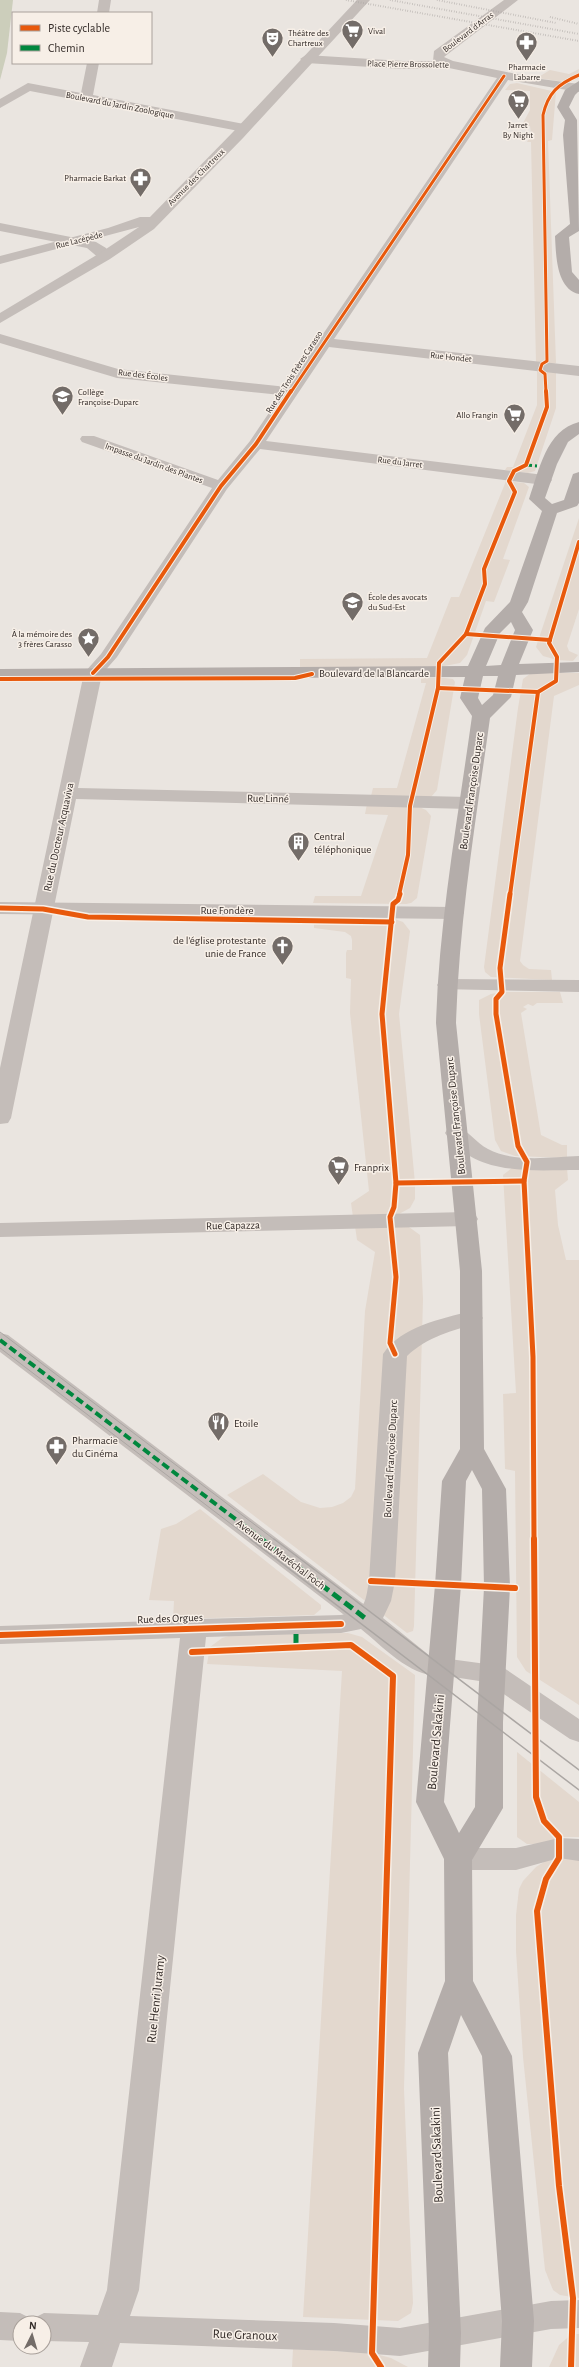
<svg xmlns="http://www.w3.org/2000/svg" width="579" height="2367" font-family="'Alegreya Sans',sans-serif">
  <style>
    .green { fill: #cccebb }
    .plaza { fill: #e3d8ce }
    .lines { fill: none; stroke-linecap: round; stroke-linejoin: round }
    .pedestrian { fill: #c4bdb9; fill-rule: evenodd }
    .minor { fill: #c4bdb9; fill-rule: evenodd }
    .tertiary { fill: #c4bdb9; fill-rule: evenodd }
    .secondary { fill: #b4adaa; fill-rule: evenodd }
    .tram-far1 { stroke: #aba6a3; stroke-width: 1 }
    .tram { stroke: #aba6a3; stroke-width: 1.5 }
    .rail { stroke: #aba6a3; stroke-width: 2; stroke-dasharray: 0.5 2; stroke-linecap: butt }
    .quiet-far2 { stroke: #00873e; stroke-width: 3; stroke-dasharray: 6 3; stroke-linecap: butt }
    .quiet-far1 { stroke: #00873e; stroke-width: 4; stroke-dasharray: 8 4; stroke-linecap: butt }
    .quiet { stroke: #00873e; stroke-width: 5; stroke-dasharray: 10 5; stroke-linecap: butt }
    .cycleway-far3-casing { stroke: #f7efe7; stroke-width: 4.5 }
    .cycleway-far2-casing { stroke: #f7efe7; stroke-width: 6 }
    .cycleway-far1-casing { stroke: #f7efe7; stroke-width: 8 }
    .cycleway-casing { stroke: #f7efe7; stroke-width: 9 }
    .cycleway-far3 { stroke: #e8590c; stroke-width: 3 }
    .cycleway-far2 { stroke: #e8590c; stroke-width: 4 }
    .cycleway-far1 { stroke: #e8590c; stroke-width: 5 }
    .cycleway { stroke: #e8590c; stroke-width: 6 }
    .labels { text-anchor: middle; stroke-width: 3; stroke-linejoin: round; paint-order: stroke }
    .far-poi-label { font-size: 9px; fill: #332b28; stroke: #f7efe7; text-anchor: start }
    .far-street-label { font-size: 9px; fill: #332b28; stroke: #f7efe7 }
    .street-label { font-size: 11px; fill: #332b28; stroke: #f7efe7 }
    .poi-label { font-size: 11px; fill: #332b28; stroke: #f7efe7; text-anchor: start }
    .near-street-label { font-size: 13px; fill: #332b28; stroke: #f7efe7 }
  </style>
  <rect width="100%" height="100%" fill="#eae5e0"/>
  <path class="green" d="M0,0H13L7,53L0,80Z"/>
  <g class="plaza">
    <path d="M579,69L578,79L559,81L537,78L550,70L569,74Z"/>
    <path d="M517,83L556,92L552,140L548,141L556,363L554,364L536,363L531,142H527L531,134L530,126L522,125L530,110V91L505,90L510,84Z"/>
    <path d="M537,369L556,372V408L535,471L528,473L505,470L507,467H513L537,405Z"/>
    <path d="M506,481L524,483L529,487L503,559L510,560L494,602L486,601L467,655L460,663L439,667L300,668V659L427,658L451,597H459Z"/>
    <path d="M579,518V609L567,646L569,651L578,655L573,661L557,660L543,656L536,647Z"/>
    <path d="M531,673H579V685L554,696L520,961L523,965L529,969L551,970L552,980L491,977L485,972L484,967L518,708L523,679Z"/>
    <path d="M421,678H445L453,679L455,682L437,790L431,797L371,796L373,788H397L426,683H421Z"/>
    <path d="M367,804L417,806L426,810L431,816L417,898L411,903L406,904L313,903L315,896H361L388,815L365,814Z"/>
    <path d="M314,917L392,918L403,922L410,931L399,1014L415,1183V1199L410,1208L399,1214L353,1217L351,1203L369,1191L350,1013L351,979L346,978V953L347,950H352V940L351,936L345,932L314,928Z"/>
    <path d="M502,992H560L563,1003H537L533,1006L528,1004L523,1007L527,1009L521,1013L541,1135L562,1145H567V1158L515,1156L501,1151L495,1140L479,1014V1000L491,994Z"/>
    <path d="M513,1167L567,1168L568,1180L555,1190L558,1225L566,1260H579V1705L526,1671L517,1657L515,1471L505,1469L503,1394L516,1393L503,1175Z"/>
    <path d="M355,1226L409,1227L420,1235L423,1299L414,1626L413,1631L407,1633L227,1495L263,1474L301,1502L320,1508L332,1507L343,1503L351,1497L355,1489L365,1311L375,1252L357,1240Z"/>
    <path d="M200,1509L321,1605V1609L314,1615L173,1619L174,1601L149,1600L161,1529L176,1524Z"/>
    <path d="M348,1633L362,1637L415,1675L404,2089L413,2303L411,2313L398,2321L303,2317L342,1671L207,1664L210,1647L222,1638L232,1635Z"/>
    <path d="M517,1752L579,1802V1837H559L543,1844H527L517,1837Z"/>
    <path d="M559,1858H579V2298L560,2295L553,2290L545,2270L523,2057L516,1951V1915L519,1889L523,1881L536,1867L547,1860Z"/>
    <path d="M572,2334H579V2367H549L559,2345Z"/>
    <path d="M293,2349L372,2353L391,2358L408,2367H292Z"/>
  </g>
  <g class="lines">
    <path class="pedestrian" d="M0,1333L8,1335L374,1612L378,1618L374,1624L365,1627L356,1624L0,1352Z"/>
    <g class="minor">
      <path d="M99,0H111L109,13H97Z"/>
      <path d="M504,0H518L444,57L453,61L541,79L579,84V92L508,80L334,339L579,366V376L329,347L266,441L544,475L550,477L552,480L550,483L544,485L260,449L227,489L117,657L102,674L78,788L468,797L475,799L477,803L475,807L468,809L76,799L11,1118L8,1123L0,1124V1068L84,673L101,654L212,488L82,442L80,439L82,436H94L218,480L250,441L281,395L117,378L0,343V334L118,369L287,387L497,78L449,68L403,69L306,63L300,59L306,55L403,61H433L434,51Z"/>
      <path d="M87,63H99L93,95L244,124L250,128L244,132L30,91L0,108V99L28,83L81,93Z"/>
      <path d="M0,223L96,242L106,248L112,256L105,260L100,259L87,248L0,231Z"/>
      <path d="M447,979L579,980V992L440,989L437,985L440,981Z"/>
      <path d="M456,1127C469,1130 476,1143 488,1149C514,1163 551,1157 579,1156V1170C532,1170 475,1177 445,1133L448,1128Z"/>
      <path d="M467,1212L475,1214L478,1219L475,1224L467,1226L0,1237V1223Z"/>
      <path d="M471,1311L479,1313L483,1318L479,1323C453,1330 427,1337 407,1356L395,1581L391,1601L383,1618L430,1656L451,1660L455,1667L451,1674C416,1684 386,1649 361,1629L341,1633L206,1637L139,2290L130,2316L334,2323L400,2328L551,2301L579,2300V2328L551,2329L400,2356L334,2351L120,2343L112,2367H80L89,2342L44,2341V2323H20V2341L0,2340V2312L20,2313L32,2319L44,2313L98,2315L107,2290L180,1638L0,1644V1626L187,1620L194,1618L199,1619L341,1615C366,1610 365,1604 369,1581L383,1354C402,1326 441,1319 471,1311Z"/>
    </g>
    <g class="tertiary">
      <path d="M357,0H370L243,138L154,229L110,259L0,323V313L100,253L139,227L0,264V256L108,228L140,217H150L233,132Z"/>
      <path d="M0,902L454,907L461,909L464,913L461,917L454,919L0,914Z"/>
      <path d="M442,1658L501,1666L579,1719V1742L570,1739L486,1682L433,1674L429,1667L433,1660Z"/>
      <path d="M559,1838L579,1839V1861L559,1858L516,1870H458L448,1866L444,1859L448,1852L458,1848H516Z"/>
    </g>
    <g class="secondary">
      <path d="M579,81V91L575,95L569,107L577,120L579,231L569,237L572,272L579,280V294C556,289 556,254 555,236L570,224L563,135L565,120L557,107L565,90Z"/>
      <path d="M579,422V434L568,442L557,464L545,498L552,504L564,500L573,474L579,472V503L577,506L557,513L528,602L522,612L533,630L519,664L579,662V672L516,675L511,697L490,718C476,819 459,921 456,1023L482,1271L484,1449L506,1489L510,1587L503,1722V1808L472,1860L473,1981L512,2056L534,2321L532,2367H500L502,2321L482,2056L461,2015L448,2053L461,2333L460,2367H428L429,2333L418,2053L445,1981L444,1859L416,1802L435,1585L442,1481L460,1449V1271L436,1023C439,920 458,818 472,716L460,698L465,677L0,679V669L468,666L485,628L510,602L542,511L529,499C539,471 546,430 579,422ZM511,622L515,630L501,665L486,666L500,633ZM483,676H498L493,695L482,705L478,698ZM472,1470L482,1489L484,1587L477,1722L475,1807L459,1833L444,1802L461,1585L466,1481Z"/>
    </g>
    <g class="tram-far1">
      <path d="M0,1332L275,1540"/>
      <path d="M0,1348L252,1540"/>
    </g>
    <g class="tram">
      <path d="M250,1539L579,1790"/>
      <path d="M274,1539L579,1770"/>
    </g>
    <g class="rail">
      <path d="M346,0L579,41"/>
      <path d="M390,0L579,34"/>
      <path d="M437,0L556,23"/>
      <path d="M550,17L579,24"/>
    </g>
    <path class="quiet-far2" d="M526,465L537,466"/>
    <path class="quiet-far1" d="M0,1340L263,1540"/>
    <g class="quiet">
      <path d="M261,1539L365,1618"/>
      <path d="M296,1634V1646"/>
    </g>
    <defs>
      <g id="cycleway-far3">
        <path d="M291,392L504,76"/>
        <path d="M546,392L545,374L540,370L542,364L547,361L543,115C548,93 558,84 579,75"/>
      </g>
      <g id="cycleway-far2">
        <path d="M466,634L550,640"/>
        <path d="M93,673L108,657L221,486L256,444L291,391"/>
        <path d="M0,679L295,678L312,674"/>
        <path d="M438,688L538,692"/>
        <path d="M399,895L408,855L410,806L438,688L439,663L466,634L485,584L484,569L515,492L509,481L514,471L526,465L547,407L546,391"/>
        <path d="M510,895L538,692L556,681L557,657L549,643L579,542"/>
      </g>
      <g id="cycleway-far1">
        <path d="M510,894L500,968L502,992L496,999V1014L518,1146L527,1162L524,1181L533,1357L534,1540"/>
        <path d="M0,908L43,909L88,917L392,922"/>
        <path d="M396,1183L524,1181"/>
        <path d="M395,1354L390,1343L396,1277L390,1217L394,1207L396,1183L382,1014L393,904L398,900L400,894"/>
      </g>
      <g id="cycleway">
        <path d="M534,1539L536,1797L544,1821L559,1837V1858L546,1879L537,1911L559,2186L573,2298L571,2367"/>
        <path d="M371,1581L515,1588"/>
        <path d="M0,1635L341,1624"/>
        <path d="M192,1652L351,1645L393,1676L372,2353L381,2367"/>
      </g>
    </defs>
    <use href="#cycleway-far3" class="cycleway-far3-casing"/>
    <use href="#cycleway-far2" class="cycleway-far2-casing"/>
    <use href="#cycleway-far1" class="cycleway-far1-casing"/>
    <use href="#cycleway" class="cycleway-casing"/>
    <use href="#cycleway-far3" class="cycleway-far3"/>
    <use href="#cycleway-far2" class="cycleway-far2"/>
    <use href="#cycleway-far1" class="cycleway-far1"/>
    <use href="#cycleway" class="cycleway"/>
  </g>
  <defs>
    <symbol id="supermarket-pin" viewBox="-11 -11 22 30"><path d="M0 17L-7.5 6A9.5 9.5 0 1 1 7.5 6Z" fill="#736c68" stroke="#f7efe7"/><path d="M-6-5.5h2.5l.6 2H6L4.5 2H-2.5L-4.4-4H-6ZM-1.5 3.2a1.3 1.3 0 1 0 .1 0ZM3 3.2a1.3 1.3 0 1 0 .1 0Z" fill="#fff"/></symbol>
    <symbol id="theatre-pin" viewBox="-11 -11 22 30"><path d="M0 17L-7.5 6A9.5 9.5 0 1 1 7.5 6Z" fill="#736c68" stroke="#f7efe7"/><path d="M-5-5.5Q0-4 5-5.5V0Q5 5 0 6Q-5 5-5 0ZM-3.3-2.5H-1v1.5H-3.3ZM1-2.5H3.3v1.5H1ZM-2.8 1Q0 5.5 2.8 1Z" fill="#fff"/></symbol>
    <symbol id="pharmacy-pin" viewBox="-11 -11 22 30"><path d="M0 17L-7.5 6A9.5 9.5 0 1 1 7.5 6Z" fill="#736c68" stroke="#f7efe7"/><path d="M-2-6h4v4h4v4h-4v4h-4v-4h-4v-4h4Z" fill="#fff"/></symbol>
    <symbol id="school-pin" viewBox="-11 -11 22 30"><path d="M0 17L-7.5 6A9.5 9.5 0 1 1 7.5 6Z" fill="#736c68" stroke="#f7efe7"/><path d="M0-5L7-2L0 1L-7-2ZM-4 1L0 2.5L4 1V4Q0 6-4 4Z" fill="#fff"/></symbol>
    <symbol id="university-pin" viewBox="-11 -11 22 30"><path d="M0 17L-7.5 6A9.5 9.5 0 1 1 7.5 6Z" fill="#736c68" stroke="#f7efe7"/><path d="M0-5L7-2L0 1L-7-2ZM-4 1L0 2.5L4 1V4Q0 6-4 4Z" fill="#fff"/></symbol>
    <symbol id="sight-pin" viewBox="-11 -11 22 30"><path d="M0 17L-7.5 6A9.5 9.5 0 1 1 7.5 6Z" fill="#736c68" stroke="#f7efe7"/><path d="M0-6L1.8-2.2L6-1.7L2.9 1.2L3.7 5.4L0 3.3L-3.7 5.4L-2.9 1.2L-6-1.7L-1.8-2.2Z" fill="#fff"/></symbol>
    <symbol id="building-pin" viewBox="-11 -11 22 30"><path d="M0 17L-7.5 6A9.5 9.5 0 1 1 7.5 6Z" fill="#736c68" stroke="#f7efe7"/><path d="M-4-6H4V6H1V3H-1V6H-4ZM-2.5-4.3h1.7v1.8h-1.7ZM.8-4.3h1.7v1.8H.8ZM-2.5-1h1.7V.8h-1.7ZM.8-1h1.7V.8H.8Z" fill="#fff"/></symbol>
    <symbol id="church-pin" viewBox="-11 -11 22 30"><path d="M0 17L-7.5 6A9.5 9.5 0 1 1 7.5 6Z" fill="#736c68" stroke="#f7efe7"/><path d="M-1.2-6h2.4v3.5h3.3v2.4h-3.3V6h-2.4V-.1h-3.3v-2.4h3.3Z" fill="#fff"/></symbol>
    <symbol id="restaurant-pin" viewBox="-11 -11 22 30"><path d="M0 17L-7.5 6A9.5 9.5 0 1 1 7.5 6Z" fill="#736c68" stroke="#f7efe7"/><path d="M-5-6h1v4h1v-4h1v4h1v-4h1v5L-1.5 .5V6h-2V.5L-5-1ZM5-6V6H3V1.5H1.5Q1.5-4 5-6Z" fill="#fff"/></symbol>
  </defs>
  <g fill-rule="evenodd">
    <use href="#supermarket-pin" x="340" y="18" width="25" height="34"/>
    <use href="#theatre-pin" x="260" y="26" width="25" height="34"/>
    <use href="#pharmacy-pin" x="514" y="30" width="25" height="34"/>
    <use href="#supermarket-pin" x="506" y="88" width="25" height="34"/>
    <use href="#pharmacy-pin" x="128" y="166" width="25" height="34"/>
    <use href="#school-pin" x="50" y="384" width="25" height="34"/>
    <use href="#supermarket-pin" x="502" y="402" width="25" height="34"/>
    <use href="#university-pin" x="340" y="590" width="25" height="34"/>
    <use href="#sight-pin" x="76" y="626" width="25" height="34"/>
    <use href="#building-pin" x="286" y="830" width="25" height="34"/>
    <use href="#church-pin" x="270" y="934" width="25" height="34"/>
    <use href="#supermarket-pin" x="326" y="1154" width="25" height="34"/>
    <use href="#restaurant-pin" x="206" y="1410" width="25" height="34"/>
    <use href="#pharmacy-pin" x="44" y="1434" width="25" height="34"/>
  </g>
  <g class="labels">
    <g class="far-poi-label">
      <text x="368" y="34">Vival</text>
      <text x="288" y="36">Théâtre des<tspan x="288" dy="10">Chartreux</tspan></text>
      <text x="527" y="70" text-anchor="middle">Pharmacie<tspan x="527" dy="10">Labarre</tspan></text>
      <text x="518" y="128" text-anchor="middle">Jarret<tspan x="518" dy="10">By Night</tspan></text>
      <text x="126" y="181" text-anchor="end">Pharmacie Barkat</text>
      <text x="78" y="395">Collège<tspan x="78" dy="10">Françoise-Duparc</tspan></text>
      <text x="498" y="418" text-anchor="end">Allo Frangin</text>
      <text x="368" y="600">École des avocats<tspan x="368" dy="10">du Sud-Est</tspan></text>
      <text x="72" y="637" text-anchor="end">À la mémoire des<tspan x="72" dy="10">3 frères Carasso</tspan></text>
    </g>
    <g class="far-street-label">
      <text transform="translate(468 32) rotate(-37)" y="3">Boulevard d'Arras</text>
      <text transform="translate(408 64) rotate(1)" y="3">Place Pierre Brossolette</text>
      <text transform="translate(120 105) rotate(11)" y="3">Boulevard du Jardin Zoologique</text>
      <text transform="translate(196 177) rotate(-45)" y="3">Avenue des Chartreux</text>
      <text transform="translate(79 240) rotate(-14)" y="3">Rue Lacépède</text>
      <text transform="translate(451 357) rotate(6)" y="3">Rue Hondet</text>
      <text transform="translate(294 372) rotate(-57)" y="3">Rue des Trois Frères Carasso</text>
      <text transform="translate(143 375) rotate(7)" y="3">Rue des Écoles</text>
      <text transform="translate(400 462) rotate(7)" y="3">Rue du Jarret</text>
      <text transform="translate(154 463) rotate(20)" y="3">Impasse du Jardin des Plantes</text>
    </g>
    <g class="street-label">
      <text x="374" y="677">Boulevard de la Blancarde</text>
      <text transform="translate(471 791) rotate(-82)" y="4">Boulevard Françoise Duparc</text>
      <text transform="translate(268 798) rotate(1)" y="4">Rue Linné</text>
      <text transform="translate(58 837) rotate(-78)" y="4">Rue du Docteur Acquaviva</text>
      <text x="227" y="914">Rue Fondère</text>
      <text transform="translate(455 1116) rotate(-96)" y="4">Boulevard Françoise Duparc</text>
      <text transform="translate(233 1225) rotate(-1)" y="4">Rue Capazza</text>
      <text transform="translate(390 1459) rotate(-87)" y="4">Boulevard Françoise Duparc</text>
      <text transform="translate(281 1554) rotate(37)" y="4">Avenue du Maréchal Foch</text>
      <text transform="translate(170 1618) rotate(-2)" y="4">Rue des Orgues</text>
    </g>
    <g class="poi-label">
      <text x="314" y="840">Central<tspan x="314" dy="13">téléphonique</tspan></text>
      <text x="266" y="944" text-anchor="end">de l'église protestante<tspan x="266" dy="13">unie de France</tspan></text>
      <text x="354" y="1171">Franprix</text>
      <text x="234" y="1427">Etoile</text>
      <text x="72" y="1444">Pharmacie<tspan x="72" dy="13">du Cinéma</tspan></text>
    </g>
    <g class="near-street-label">
      <text transform="translate(435 1742) rotate(-85)" y="5">Boulevard Sakakini</text>
      <text transform="translate(155 1999) rotate(-84)" y="5">Rue Henri Juramy</text>
      <text transform="translate(436 2155) rotate(-92)" y="5">Boulevard Sakakini</text>
      <text transform="translate(245 2334) rotate(2)" y="5">Rue Granoux</text>
    </g>
  </g>
  <rect x="12" y="12" width="140" height="52" fill="#f7efe7" stroke="#a9a19b"/>
  <rect x="20" y="25" width="20" height="6" fill="#e8590c" stroke="#a9a19b"/>
  <text x="48" y="32" font-size="12" fill="#332b28">Piste cyclable</text>
  <rect x="20" y="45" width="20" height="6" fill="#00873e" stroke="#a9a19b"/>
  <text x="48" y="52" font-size="12" fill="#332b28">Chemin</text>
  <g transform="translate(32 2335) rotate(5)"><circle r="19" fill="#f7efe7" stroke="#a9a19b"/>
  <path d="M0-3L7 15L0 10L-7 15Z" fill="#736c68"/>
  <text y="-6" font-size="11" font-weight="bold" text-anchor="middle" fill="#332b28">N</text>
  </g>
</svg>
